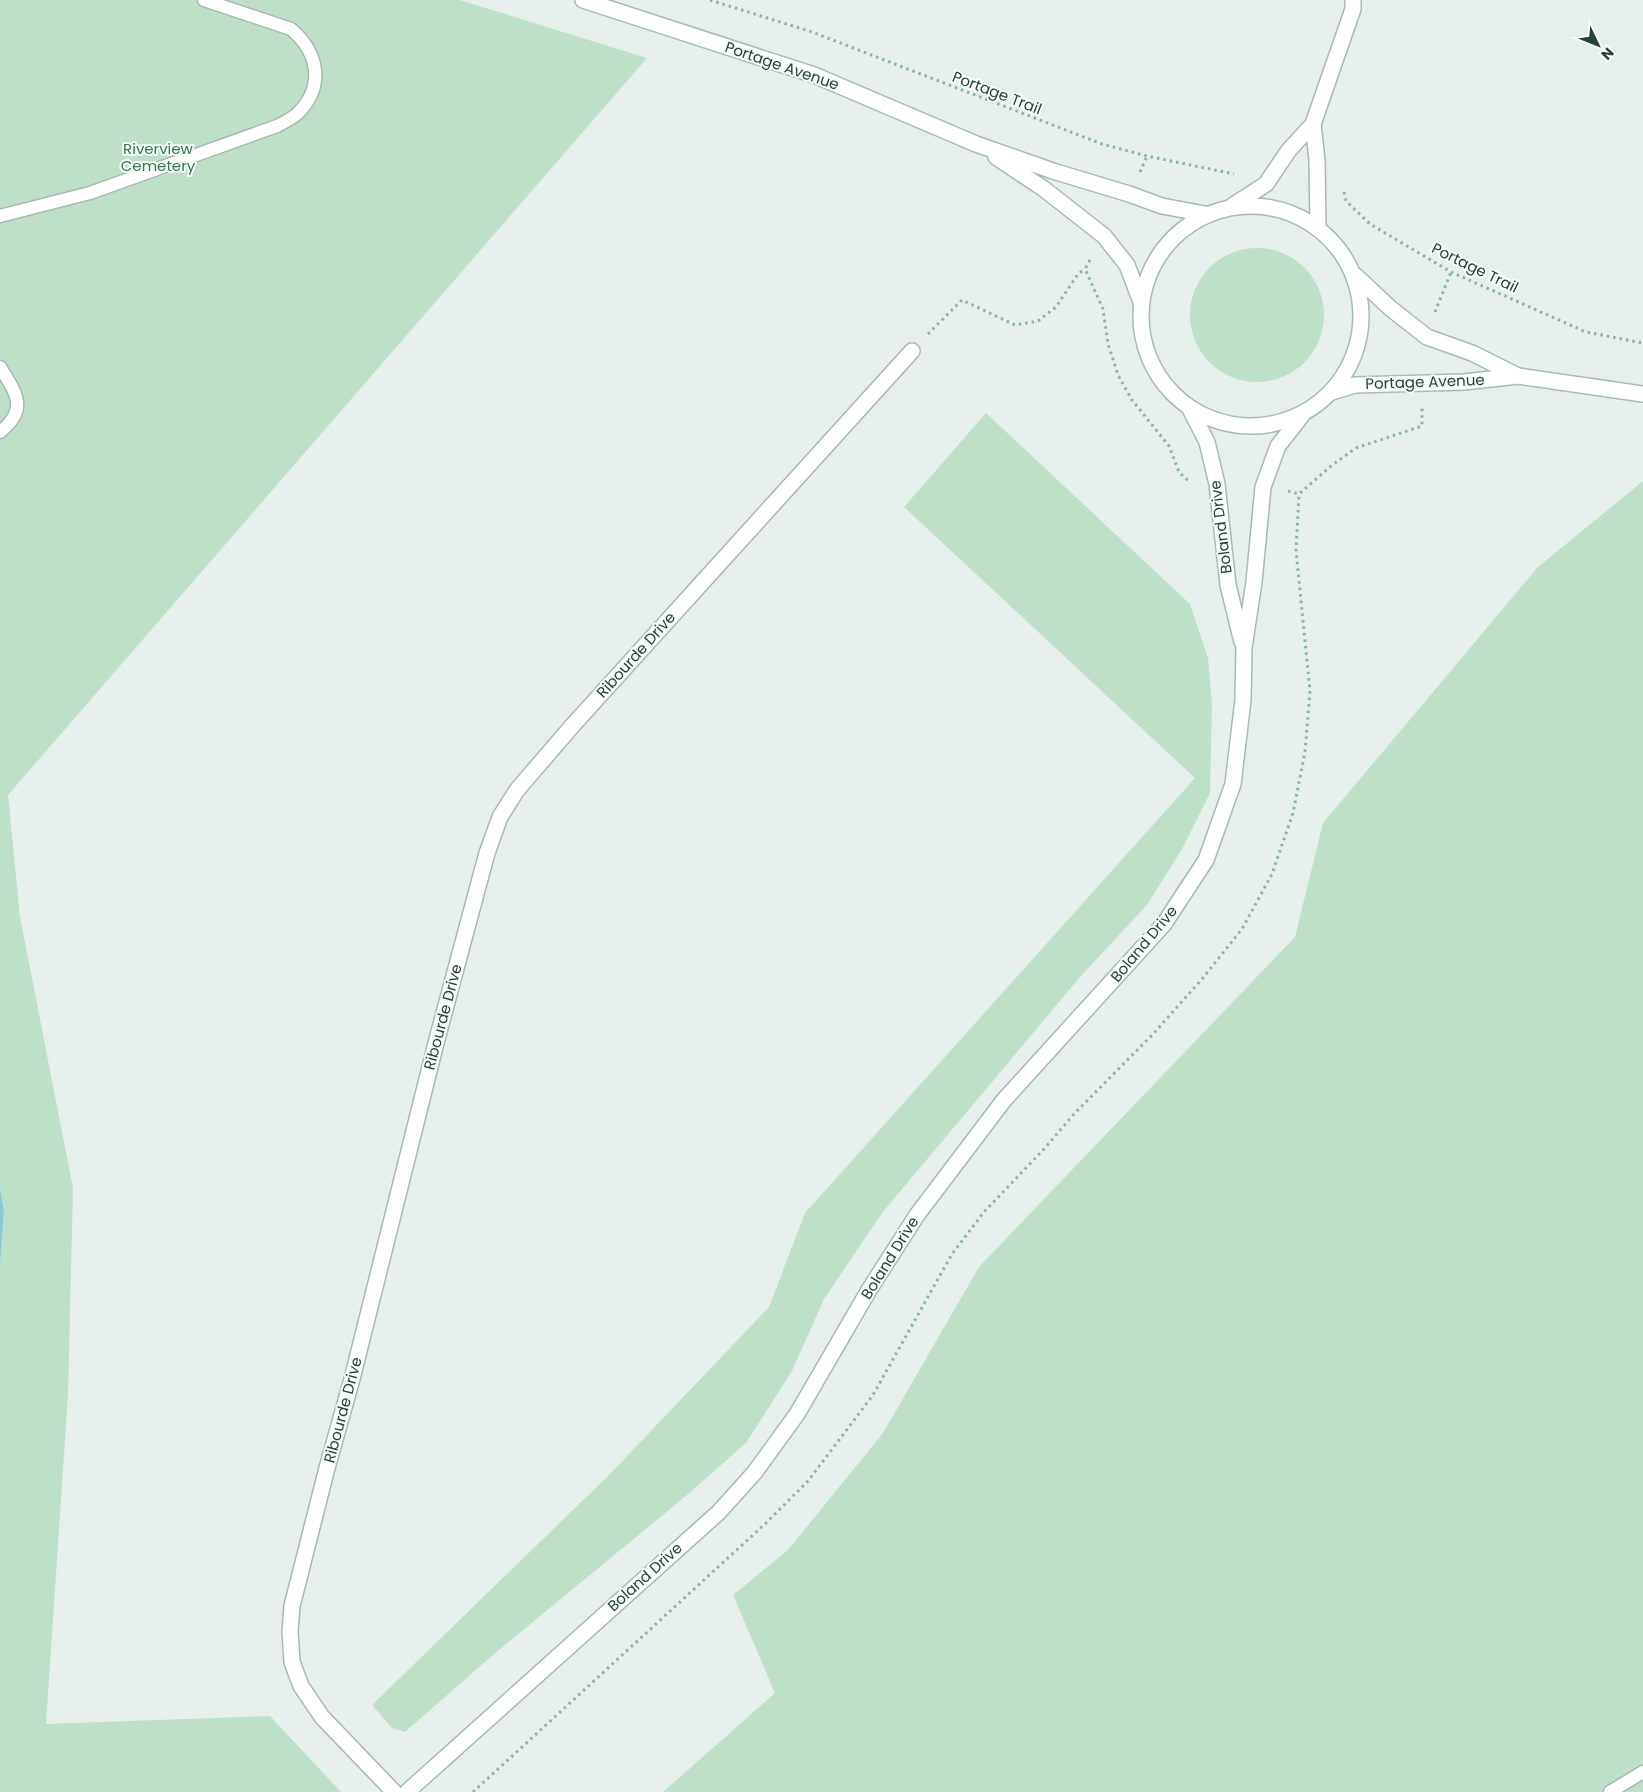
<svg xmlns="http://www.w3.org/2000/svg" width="1643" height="1792" font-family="Poppins,sans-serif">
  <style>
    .green { fill: #bfe0c8 }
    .water { fill: #8ec9d4 }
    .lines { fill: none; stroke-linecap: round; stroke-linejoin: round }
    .lane-casing { stroke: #a8b8b2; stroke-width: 15 }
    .street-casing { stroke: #a8b8b2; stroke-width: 18 }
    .secondary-casing { stroke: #a4bbb3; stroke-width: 18 }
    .path { stroke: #86b3a5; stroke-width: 3; stroke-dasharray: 2.5 4; stroke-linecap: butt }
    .lane { stroke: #fff; stroke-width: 12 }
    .street { stroke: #fff; stroke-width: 15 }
    .secondary { stroke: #fff; stroke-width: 15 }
    .labels { text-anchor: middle; stroke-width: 4; stroke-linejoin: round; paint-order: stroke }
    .street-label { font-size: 15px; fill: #24423a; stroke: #f7fbf9 }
    .park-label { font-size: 15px; fill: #2d7a4b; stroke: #f7fbf9 }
  </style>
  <rect width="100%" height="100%" fill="#e6efeb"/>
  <g class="green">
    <path d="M0,0H460L647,58L8,795L20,917L73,1188L68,1395L46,1724L270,1716L341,1792H0V1265L4,1211L0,1188Z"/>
    <circle cx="1257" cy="315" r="67"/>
    <path d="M986,413L1190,604L1208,658L1212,706L1210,793L1182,849L1147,905L1080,977L882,1213L824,1299L792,1371L746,1443L687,1495L494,1654L405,1732L392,1728L372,1705L609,1475L769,1307L805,1213L1195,778L904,507Z"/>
    <path d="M1643,481V1792H663L775,1693L733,1595L788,1550L883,1433L979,1267L1295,937L1323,823L1538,567Z"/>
  </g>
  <path class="water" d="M0,1188L4,1211L0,1265Z"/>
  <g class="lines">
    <defs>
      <g id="lane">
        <path d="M0,216L90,193L277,126C283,123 291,119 297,114C325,87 319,53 291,29L204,0"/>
        <path d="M0,367C16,393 29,409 0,432"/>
        <path d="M1610,1792L1643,1772"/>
      </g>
      <g id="street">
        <path d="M1313,124L1317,160L1318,227"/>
        <path d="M1232,206L1266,184L1289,150L1313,124L1353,9V0"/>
        <path d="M394,1792L322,1717L301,1686L292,1662L290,1631L292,1606L327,1468L352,1379L436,1043L487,853L500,817L517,790L573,725L912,351"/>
      </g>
      <g id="secondary">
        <path d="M583,0L814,75L976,144L1053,171L1129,194L1162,206L1205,214"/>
        <path d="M996,157L1044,189L1104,236L1127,265L1141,302"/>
        <circle cx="1251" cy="316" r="110"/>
        <path d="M1356,276L1390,308L1427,337L1472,353L1518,376"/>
        <path d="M1332,392L1355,385L1464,382L1518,376L1643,394"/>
        <path d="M1190,409L1207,442L1217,484L1228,585L1242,642"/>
        <path d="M407,1792L719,1512L755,1472L797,1414L869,1290L917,1215L1004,1100L1164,924L1206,860L1233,784L1243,700L1244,648L1254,582L1263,487L1278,446L1303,414"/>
      </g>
    </defs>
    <use href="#lane" class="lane-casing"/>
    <use href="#street" class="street-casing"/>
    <use href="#secondary" class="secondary-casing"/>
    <g class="path">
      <path d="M710,0L812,32L1102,144L1147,156L1234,174"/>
      <path d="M1140,172L1147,156"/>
      <path d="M1344,192L1346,201L1370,224L1451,272L1586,332L1643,343"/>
      <path d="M1090,260L1085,269L1103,309L1108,344L1118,375L1132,400L1169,446L1179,472L1186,479L1191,481"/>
      <path d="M1435,312L1451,272"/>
      <path d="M928,334L962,300L1015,325L1038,321L1056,307L1078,274L1085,269"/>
      <path d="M1288,491L1299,494L1331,466L1356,448L1422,426V407"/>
      <path d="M473,1792L766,1523L808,1481L873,1395L952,1254L984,1212L1044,1149L1074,1114L1154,1033L1202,979L1242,929L1272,874L1293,813L1305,752L1310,691L1296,550L1299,494"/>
    </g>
    <use href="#lane" class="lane"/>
    <use href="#street" class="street"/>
    <use href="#secondary" class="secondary"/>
  </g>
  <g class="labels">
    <g class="street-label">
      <text transform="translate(782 66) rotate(19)" y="5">Portage Avenue</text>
      <text transform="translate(997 93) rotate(21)" y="5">Portage Trail</text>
      <text transform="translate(1475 268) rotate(26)" y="5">Portage Trail</text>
      <text transform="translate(1425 382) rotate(-2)" y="5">Portage Avenue</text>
      <text transform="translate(1221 527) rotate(-97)" y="5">Boland Drive</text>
      <text transform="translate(636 655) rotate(-48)" y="5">Ribourde Drive</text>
      <text transform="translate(1144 944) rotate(-50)" y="5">Boland Drive</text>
      <text transform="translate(443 1017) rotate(-75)" y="5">Ribourde Drive</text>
      <text transform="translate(890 1258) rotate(-58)" y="5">Boland Drive</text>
      <text transform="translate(343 1410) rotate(-75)" y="5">Ribourde Drive</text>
      <text transform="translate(645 1577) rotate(-42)" y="5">Boland Drive</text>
    </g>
    <g class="park-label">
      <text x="158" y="154">Riverview<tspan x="158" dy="17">Cemetery</tspan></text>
    </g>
  </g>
  <g transform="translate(1598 45) rotate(133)" stroke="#f7fbf9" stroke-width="4" paint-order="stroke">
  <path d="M0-4L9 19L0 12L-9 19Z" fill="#24423a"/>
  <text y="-8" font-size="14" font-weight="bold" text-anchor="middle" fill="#24423a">N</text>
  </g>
</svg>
